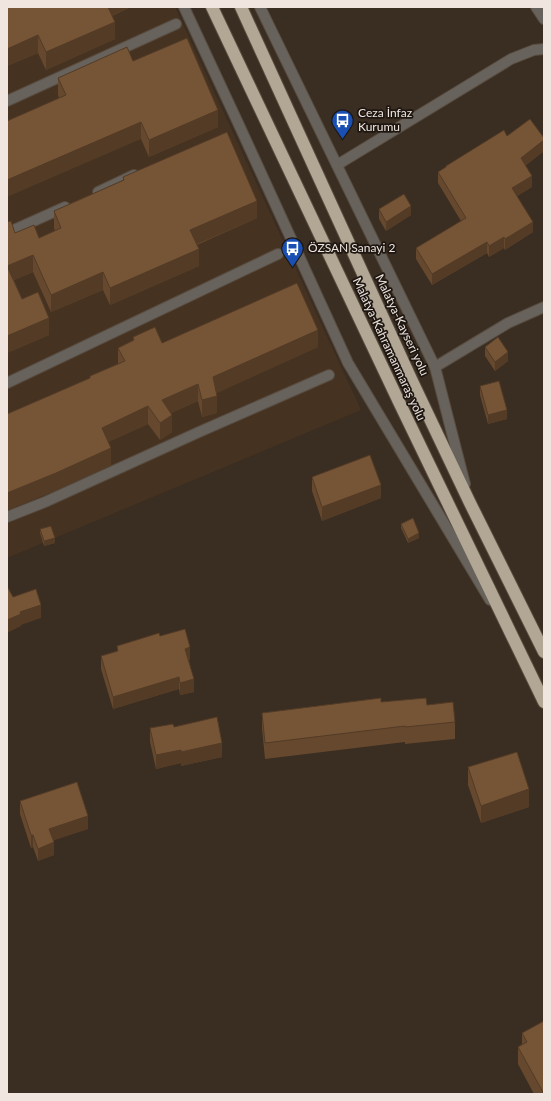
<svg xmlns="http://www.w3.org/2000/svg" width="551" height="1101" font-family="Lato,sans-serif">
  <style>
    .built { fill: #453221 }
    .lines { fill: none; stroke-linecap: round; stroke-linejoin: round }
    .minor-casing { stroke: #574b3f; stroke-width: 12 }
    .highway-casing { stroke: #574b3f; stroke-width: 14 }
    .minor { stroke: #67625b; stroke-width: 10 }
    .highway { stroke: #b2a694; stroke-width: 12 }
    .wall { fill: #65482e }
    .shaded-wall { fill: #533b26 }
    .building { fill: #765436; stroke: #533b26 }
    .labels { text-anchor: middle; stroke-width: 3.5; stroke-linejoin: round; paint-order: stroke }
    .poi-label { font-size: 12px; fill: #f0e6df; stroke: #1d1611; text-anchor: start }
    .street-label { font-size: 12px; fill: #f0e6df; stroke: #1d1611 }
  </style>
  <rect width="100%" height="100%" fill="#3a2d21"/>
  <path class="built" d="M7,7H175L361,410L7,558Z"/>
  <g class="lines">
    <defs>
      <g id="minor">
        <path d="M184,7L239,125L348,363L490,600"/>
        <path d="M260,7L435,367L465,484"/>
        <path d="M536,7L544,19"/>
        <path d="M7,101L176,24"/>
        <path d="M337,165L511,59L534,50L544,49"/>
        <path d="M98,192L134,175"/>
        <path d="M7,233L65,207"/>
        <path d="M435,367L508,323L544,307"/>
        <path d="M7,383L278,254"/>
        <path d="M7,517L45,502L199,432L329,375"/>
      </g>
      <g id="highway">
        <path d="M212,7L399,402L544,702"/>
        <path d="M241,7L411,379L470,503L544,652"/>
      </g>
    </defs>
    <use href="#minor" class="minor-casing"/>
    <use href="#highway" class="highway-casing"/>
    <use href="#minor" class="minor"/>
    <use href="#highway" class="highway"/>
  </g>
  <g class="wall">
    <path d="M7,7H131L112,16L115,39L46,70L38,53L7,66Z"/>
    <path d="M133,61L218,127L149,157L141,139L59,98L58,95V78Z"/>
    <path d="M507,136L544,151L525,166L532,187L517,196L533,232L505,250L504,248L489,257L487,253L432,285L416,259V248L461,221L438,183V172L446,167V166Z"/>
    <path d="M123,177L257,218L197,245L199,266L110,305L103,290L51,312L33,272L14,280L22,299L49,335L7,353V222L15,233L39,238L55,231L54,228V211L123,180Z"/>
    <path d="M379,209L411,215L386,231L379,219Z"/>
    <path d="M133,337L162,343L318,347L216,393L217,413L202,417L198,401L171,413L172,432L160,440L148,424L108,442L111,465L56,490L7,510V414L90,378V376L118,364V348L133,341Z"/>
    <path d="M485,347L508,361L495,371L485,356Z"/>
    <path d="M480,386L507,419L488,424L480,395Z"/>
    <path d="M312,477L381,498L322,521L312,491Z"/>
    <path d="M401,524L419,538L408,543L401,528Z"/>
    <path d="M40,529L55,543L44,546L40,533Z"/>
    <path d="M160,636L190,660H189L194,692L180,695L179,689L113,709L101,669V656L117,651V646Z"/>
    <path d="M381,702L427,705L455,722V739L405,744V742L265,759L262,729V713Z"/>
    <path d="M174,727L222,757L181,766V763L156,769L150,742V728Z"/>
    <path d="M468,767L529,807L481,823L468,785Z"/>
    <path d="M20,801L88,829L53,840L54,855L38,861L33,847L31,848L20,814Z"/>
    <path d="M544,1021V1094H534L518,1064V1047L522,1044V1033Z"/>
  </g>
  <g class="shaded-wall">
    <path d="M106,7H131L106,18Z"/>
    <path d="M115,22V39L46,70V52Z"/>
    <path d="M38,35V53L7,66V49Z"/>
    <path d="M218,110V127L149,157V140Z"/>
    <path d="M141,122V139L7,197V180Z"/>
    <path d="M544,140V151L521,169V158Z"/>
    <path d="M532,176V187L512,199V188Z"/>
    <path d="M257,201V218L190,247V230Z"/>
    <path d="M411,206V215L386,231V222Z"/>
    <path d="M533,222V232L505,250V239Z"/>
    <path d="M504,237V248L489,257V246Z"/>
    <path d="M487,242V253L432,285V274Z"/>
    <path d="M199,249V266L110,305V288Z"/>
    <path d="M33,255V272L7,283V266Z"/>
    <path d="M103,272V290L51,312V295Z"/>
    <path d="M49,318V335L7,353V336Z"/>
    <path d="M318,330V347L213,395V377Z"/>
    <path d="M508,352V361L495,371V362Z"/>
    <path d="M198,384V401L162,417V400Z"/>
    <path d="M217,396V413L202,417V400Z"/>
    <path d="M148,406V424L102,445V428Z"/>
    <path d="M507,410V419L488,424V415Z"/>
    <path d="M172,415V432L160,440V423Z"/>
    <path d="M111,448V465L56,490L7,510V493Z"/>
    <path d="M381,485V498L322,521V507Z"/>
    <path d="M419,533V538L408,543V539Z"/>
    <path d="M55,538V543L44,546V541Z"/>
    <path d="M41,605V618L21,625V626L7,633V620L20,612Z"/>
    <path d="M190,647V660L185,661V649Z"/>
    <path d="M179,677V689L113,709V697Z"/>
    <path d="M194,679V692L180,695V683Z"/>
    <path d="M222,743V757L181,766V752Z"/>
    <path d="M181,750V763L156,769V755Z"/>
    <path d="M529,789V807L481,823V806Z"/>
    <path d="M88,816V829L49,842V829Z"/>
    <path d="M31,835H33V847L31,848Z"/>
    <path d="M54,842V855L38,861V849Z"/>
  </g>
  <g class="building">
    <path d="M7,7H108L115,22L46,52L38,35L7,49Z"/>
    <path d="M187,38L218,110L149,140L141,122L7,180V121L66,95L58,78L127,47L133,61Z"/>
    <path d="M530,119L544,138V140L521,158L532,176L512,188L533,222L505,239L504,237L489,246L487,242L432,274L416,248L466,218L438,172L446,167V166L504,130L507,136Z"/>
    <path d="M227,132L257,201L190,230L199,249L110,288L103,272L51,295L33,255L7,266L22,299L38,292L49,318L7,336V253H8L7,251V222L11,221L15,233L34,225L39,238L61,228L54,211L124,180L123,177Z"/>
    <path d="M404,194L411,206L386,222L379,209Z"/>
    <path d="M297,283L318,330L213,377L217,396L202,400L198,384L162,400L172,415L160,423L148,406L102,428L111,448L56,473L7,493V414L90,378V376L125,361L118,348L134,340L133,337L155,327L162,343Z"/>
    <path d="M498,337L508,352L495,362L485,347Z"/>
    <path d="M499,381L507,410L488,415L480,386Z"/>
    <path d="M370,455L381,485L322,507L312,477Z"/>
    <path d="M413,518L419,533L408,539L401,524Z"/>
    <path d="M51,526L55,538L44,541L40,529Z"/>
    <path d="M7,586L13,597L36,589L41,605L20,612L21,614L7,620Z"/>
    <path d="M185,629L190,647L185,649L194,679L180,683L179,677L113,697L101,656L118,651L117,646L159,633L160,636Z"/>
    <path d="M381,698V702L426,698L427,705L453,702L455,722L405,727V726L265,743L262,713Z"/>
    <path d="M217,717L222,743L181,752V750L156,755L150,728L173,724L174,727Z"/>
    <path d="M517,752L529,789L481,806L468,767Z"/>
    <path d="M77,782L88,816L49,829L54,842L38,849L33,835H31L20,801Z"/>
    <path d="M544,1021V1094L518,1047L527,1042L522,1033Z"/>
  </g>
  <defs>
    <symbol id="bus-pin" viewBox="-11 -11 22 30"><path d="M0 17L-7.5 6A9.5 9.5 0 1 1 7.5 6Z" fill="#1a4fb4" stroke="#1d1611"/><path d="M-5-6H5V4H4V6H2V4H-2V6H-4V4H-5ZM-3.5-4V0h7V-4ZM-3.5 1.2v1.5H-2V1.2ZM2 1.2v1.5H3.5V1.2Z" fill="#fff"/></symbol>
  </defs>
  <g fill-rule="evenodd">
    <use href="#bus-pin" x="330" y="108" width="25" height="34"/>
    <use href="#bus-pin" x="280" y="236" width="25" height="34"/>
  </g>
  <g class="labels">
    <g class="poi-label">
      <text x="358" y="117">Ceza İnfaz<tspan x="358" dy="14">Kurumu</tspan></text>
      <text x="308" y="252">ÖZSAN Sanayi 2</text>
    </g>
    <g class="street-label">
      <text transform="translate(402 325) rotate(65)" y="4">Malatya-Kayseri yolu</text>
      <text transform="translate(389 349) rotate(65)" y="4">Malatya-Kahramanmaraş yolu</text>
    </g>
  </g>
  <rect width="551" height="1101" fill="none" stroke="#f0e6df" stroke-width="16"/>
</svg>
